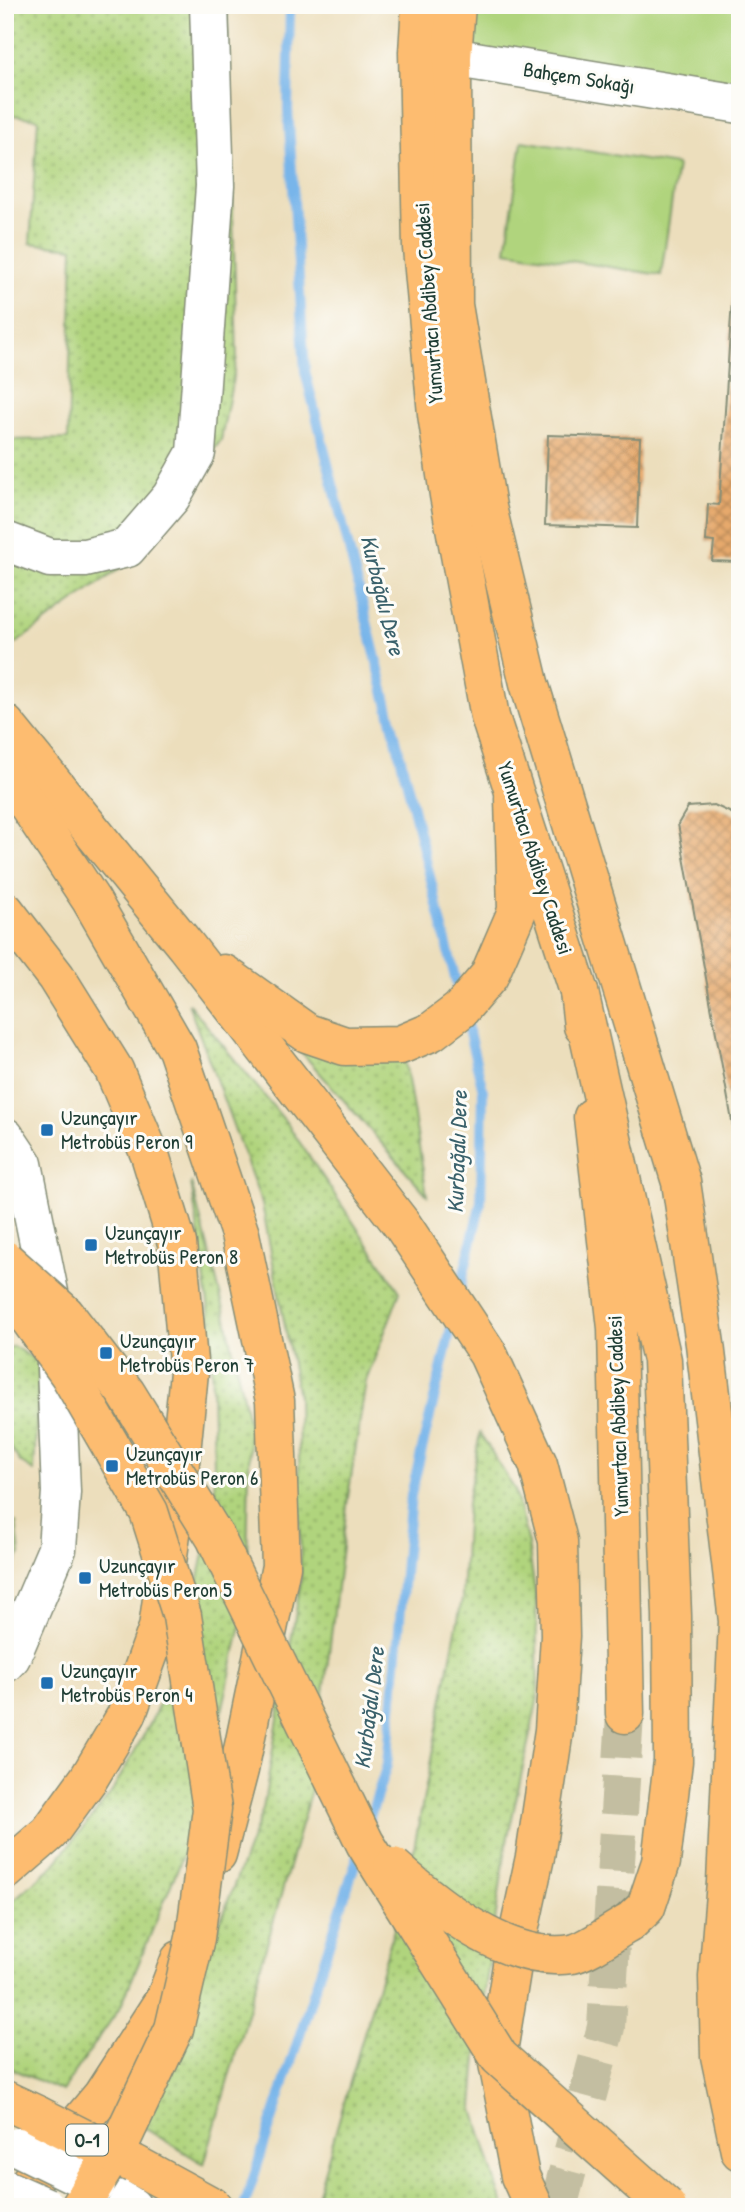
<svg xmlns="http://www.w3.org/2000/svg" width="745" height="2212" font-family="'Patrick Hand',sans-serif">
  <style>
    .grass { fill: url(#grass-dots); stroke: #688858; stroke-width: 2 }
    .pitch { fill: #b0d47d; stroke: #688858; stroke-width: 2 }
    .lines { fill: none; stroke-linecap: round; stroke-linejoin: round }
    .stream { stroke: #78b5ea; stroke-width: 10 }
    .building { fill: url(#building-cross-hatch) }
    .major-tunnel { stroke: #c3bea1; stroke-width: 38; stroke-dasharray: 38 19; stroke-linecap: butt }
    .minor-casing { stroke: #868e78; stroke-width: 41 }
    .major-casing { stroke: #868e78; stroke-width: 41 }
    .highway-casing { stroke: #868e78; stroke-width: 41 }
    .minor { stroke: #fff; stroke-width: 38 }
    .major { stroke: #fdbc6f; stroke-width: 38 }
    .highway { stroke: #fdbc6f; stroke-width: 38 }
    .minor-bridge-casing { stroke: #868e78; stroke-width: 41; stroke-linecap: butt }
    .highway-bridge-casing { stroke: #868e78; stroke-width: 41; stroke-linecap: butt }
    .minor-bridge { stroke: #fff; stroke-width: 38 }
    .highway-bridge { stroke: #fdbc6f; stroke-width: 38 }
    .poi-dot { fill: #1f6fb2; stroke: #fdfcf7; stroke-width: 2.5 }
    .labels { text-anchor: middle; stroke-width: 6; stroke-linejoin: round; paint-order: stroke }
    .shield { fill: #fdfcf7; stroke: #62766e; stroke-width: 2 }
    .shield-label { font-size: 19px; font-weight: bold; fill: #1f3d34 }
    .street-label { font-size: 21px; fill: #1f3d34; stroke: #fdfcf7 }
    .poi-label { font-size: 21px; fill: #1f3d34; stroke: #fdfcf7; text-anchor: start }
    .water-label { font-size: 23px; font-style: italic; fill: #3a616b; stroke: #fdfcf7 }
  </style>
  <defs>
    <pattern id="grass-dots" width="8" height="8" patternUnits="userSpaceOnUse" patternTransform="scale(1.75)"><rect width="8" height="8" fill="#b0d47d"/><path d="M2 2h.1M6 6h.1" fill="none" stroke="#8fad67" stroke-width="1.8" stroke-linecap="round"/></pattern>
    <pattern id="building-cross-hatch" width="8" height="8" patternUnits="userSpaceOnUse" patternTransform="scale(1.75)"><rect width="8" height="8" fill="#e6a96c"/><path d="M0 0l8 8M0 8l8-8" fill="none" stroke="#ba8b5a"/></pattern>
  </defs>
  <rect width="100%" height="100%" fill="#fdfcf7"/>
  <filter id="ink" filterUnits="userSpaceOnUse"><feTurbulence type="fractalNoise" baseFrequency=".0143" numOctaves="2"/><feDisplacementMap in="SourceGraphic" scale="14" xChannelSelector="R" yChannelSelector="G"/><feConvolveMatrix kernelMatrix="1 2 1 2 8 2 1 2 1" color-interpolation-filters="sRGB"/></filter>
  <filter id="wash" filterUnits="userSpaceOnUse"><feTurbulence type="fractalNoise" baseFrequency=".00686" numOctaves="4" result="noise"/><feDisplacementMap in="SourceGraphic" scale="28" xChannelSelector="R" yChannelSelector="G"/><feGaussianBlur stdDeviation="1.57" result="paint"/><feColorMatrix in="noise" values="0 0 0 0 0 0 0 0 0 0 0 0 0 0 0 0 0 1.4 0 .05"/><feComposite in="paint" operator="in"/></filter>
  <g filter="url(#wash)">
    <rect width="100%" height="100%" fill="#ecdebc"/>
    <g class="grass">
      <path d="M5,5H227L237,357L221,440L133,559L12,646L5,638V440L68,439L73,248L30,243L38,119L5,114Z"/>
      <path d="M188,1003L286,1122L400,1292L366,1381L348,1497L313,1783L204,2164L133,2121L188,2006L263,1809L301,1581L298,1396L262,1204Z"/>
      <path d="M289,1038L405,1061L427,1195Z"/>
      <path d="M191,1182L224,1309L250,1430L246,1602L210,1766L189,1841L121,2006L62,2091L5,2066V1907L52,1867L111,1793L150,1724L185,1646L215,1500L210,1317Z"/>
      <path d="M13,1346L39,1362L34,1471L20,1462L5,1438V1351Z"/>
      <path d="M480,1433L515,1490L528,1544L536,1599L538,1697L506,1846L479,2031L473,2106L499,2192L505,2207H314L407,1884L462,1599L467,1503Z"/>
      <path d="M5,1518L16,1523L20,1554L5,1589Z"/>
    </g>
    <g class="pitch">
      <path d="M471,5H740V100L467,48Z"/>
      <path d="M522,141L677,165L661,275L506,251Z"/>
    </g>
    <g class="lines">
      <g class="stream">
        <path d="M290,5L288,109L305,371L460,998"/>
        <path d="M459,1294L481,1202L483,1090L465,1017"/>
        <path d="M367,1826L387,1765L411,1495L453,1320"/>
        <path d="M244,2207L359,1852"/>
      </g>
    </g>
    <g id="blocks">
      <g class="building">
        <path d="M736,237H740V562L712,561L714,542L706,541L708,504L719,505Z"/>
        <path d="M548,435L640,438L637,528L545,525Z"/>
        <path d="M714,805L740,817L738,1154L678,824L688,807Z"/>
      </g>
    </g>
  </g>
  <g filter="url(#ink)">
    <use href="#blocks" fill-opacity="0" stroke="#868e78" stroke-width="2"/>
    <g class="lines">
      <path class="major-tunnel" d="M558,2207L606,2027L625,1714"/>
      <defs>
        <g id="minor">
          <path d="M420,52L740,104"/>
          <path d="M5,541L50,558H85L127,548L171,497L196,453L215,186L209,5"/>
          <path d="M5,1137L23,1164L54,1317L61,1492L57,1549L11,1657L5,1663"/>
          <path d="M96,2185L132,2207"/>
        </g>
        <g id="major">
          <path d="M421,5L418,52L422,248L437,414L449,495L490,717L579,992L583,1026"/>
          <path d="M456,5L452,57L453,305L487,507L529,683L681,1182L705,1344L738,1621L726,1882L718,1977L720,2056L740,2151"/>
          <path d="M593,1117L617,1328L625,1714"/>
        </g>
        <g id="highway">
          <path d="M5,724L186,946L403,1226L488,1354L538,1464L558,1541L560,1636L554,1730L535,1857L513,1959L497,2058L520,2176L534,2207"/>
          <path d="M5,776L26,802L91,900L177,1049L240,1234L275,1401L281,1566L239,1770L217,1854"/>
          <path d="M5,911L56,977L114,1070L150,1155L177,1243L189,1372L178,1483L158,1628L127,1714L89,1778L49,1833L5,1871"/>
          <path d="M224,974L307,1033L345,1046L400,1045L431,1032L460,1010L489,976L517,911L514,798"/>
          <path d="M579,992L662,1360L672,1616L673,1761L661,1862L646,1907L629,1923"/>
          <path d="M5,2100L37,2115"/>
          <path d="M136,2165L213,2207"/>
          <path d="M9,2207L102,2096L166,1997L180,1960"/>
        </g>
      </defs>
      <use href="#minor" class="minor-casing"/>
      <use href="#major" class="major-casing"/>
      <use href="#highway" class="highway-casing"/>
      <use href="#minor" class="minor"/>
      <use href="#major" class="major"/>
      <use href="#highway" class="highway"/>
      <defs>
        <g id="minor-bridge">
          <path d="M18,2147L96,2185"/>
          <path d="M5,2189L46,2207"/>
        </g>
        <g id="highway-bridge">
          <path d="M5,1260L65,1314L126,1393L215,1537L365,1843L499,2057L667,2207"/>
          <path d="M5,1285L69,1374L149,1512L182,1616L212,1809L195,1938L174,2029L123,2137L80,2207"/>
          <path d="M393,1867C438,1907 508,1964 572,1954C588,1951 614,1931 629,1923"/>
          <path d="M37,2115L134,2164"/>
        </g>
      </defs>
      <use href="#minor-bridge" class="minor-bridge-casing"/>
      <use href="#highway-bridge" class="highway-bridge-casing"/>
      <use href="#minor-bridge" class="minor-bridge"/>
      <use href="#highway-bridge" class="highway-bridge"/>
    </g>
  </g>
  <g class="poi-dot">
    <rect x="40" y="1123" width="14" height="14" rx="3.5"/>
    <rect x="84" y="1238" width="14" height="14" rx="3.5"/>
    <rect x="99" y="1346" width="14" height="14" rx="3.5"/>
    <rect x="105" y="1459" width="14" height="14" rx="3.5"/>
    <rect x="78" y="1571" width="14" height="14" rx="3.5"/>
    <rect x="40" y="1676" width="14" height="14" rx="3.5"/>
  </g>
  <g class="labels">
    <rect class="shield" x="66" y="2124.5" width="42" height="31" rx="5"/>
    <g class="shield-label">
      <text x="87" y="2147">O-1</text>
    </g>
    <g class="street-label">
      <text transform="translate(579 78) rotate(9)" y="7">Bahçem Sokağı</text>
      <text transform="translate(429 303) rotate(-94)" y="7">Yumurtacı Abdibey Caddesi</text>
      <text transform="translate(535 858) rotate(72)" y="7">Yumurtacı Abdibey Caddesi</text>
      <text transform="translate(618 1416) rotate(-92)" y="7">Yumurtacı Abdibey Caddesi</text>
    </g>
    <g class="poi-label">
      <text x="61" y="1125">Uzunçayır<tspan x="61" dy="24">Metrobüs Peron 9</tspan></text>
      <text x="105" y="1240">Uzunçayır<tspan x="105" dy="24">Metrobüs Peron 8</tspan></text>
      <text x="120" y="1348">Uzunçayır<tspan x="120" dy="24">Metrobüs Peron 7</tspan></text>
      <text x="126" y="1461">Uzunçayır<tspan x="126" dy="24">Metrobüs Peron 6</tspan></text>
      <text x="99" y="1573">Uzunçayır<tspan x="99" dy="24">Metrobüs Peron 5</tspan></text>
      <text x="61" y="1678">Uzunçayır<tspan x="61" dy="24">Metrobüs Peron 4</tspan></text>
    </g>
    <g class="water-label">
      <text transform="translate(383 595) rotate(76)" y="8">Kurbağalı Dere</text>
      <text transform="translate(457 1152) rotate(-88)" y="8">Kurbağalı Dere</text>
      <text transform="translate(369 1708) rotate(-83)" y="8">Kurbağalı Dere</text>
    </g>
  </g>
  <rect width="745" height="2212" fill="none" stroke="#fdfcf7" stroke-width="28"/>
</svg>
